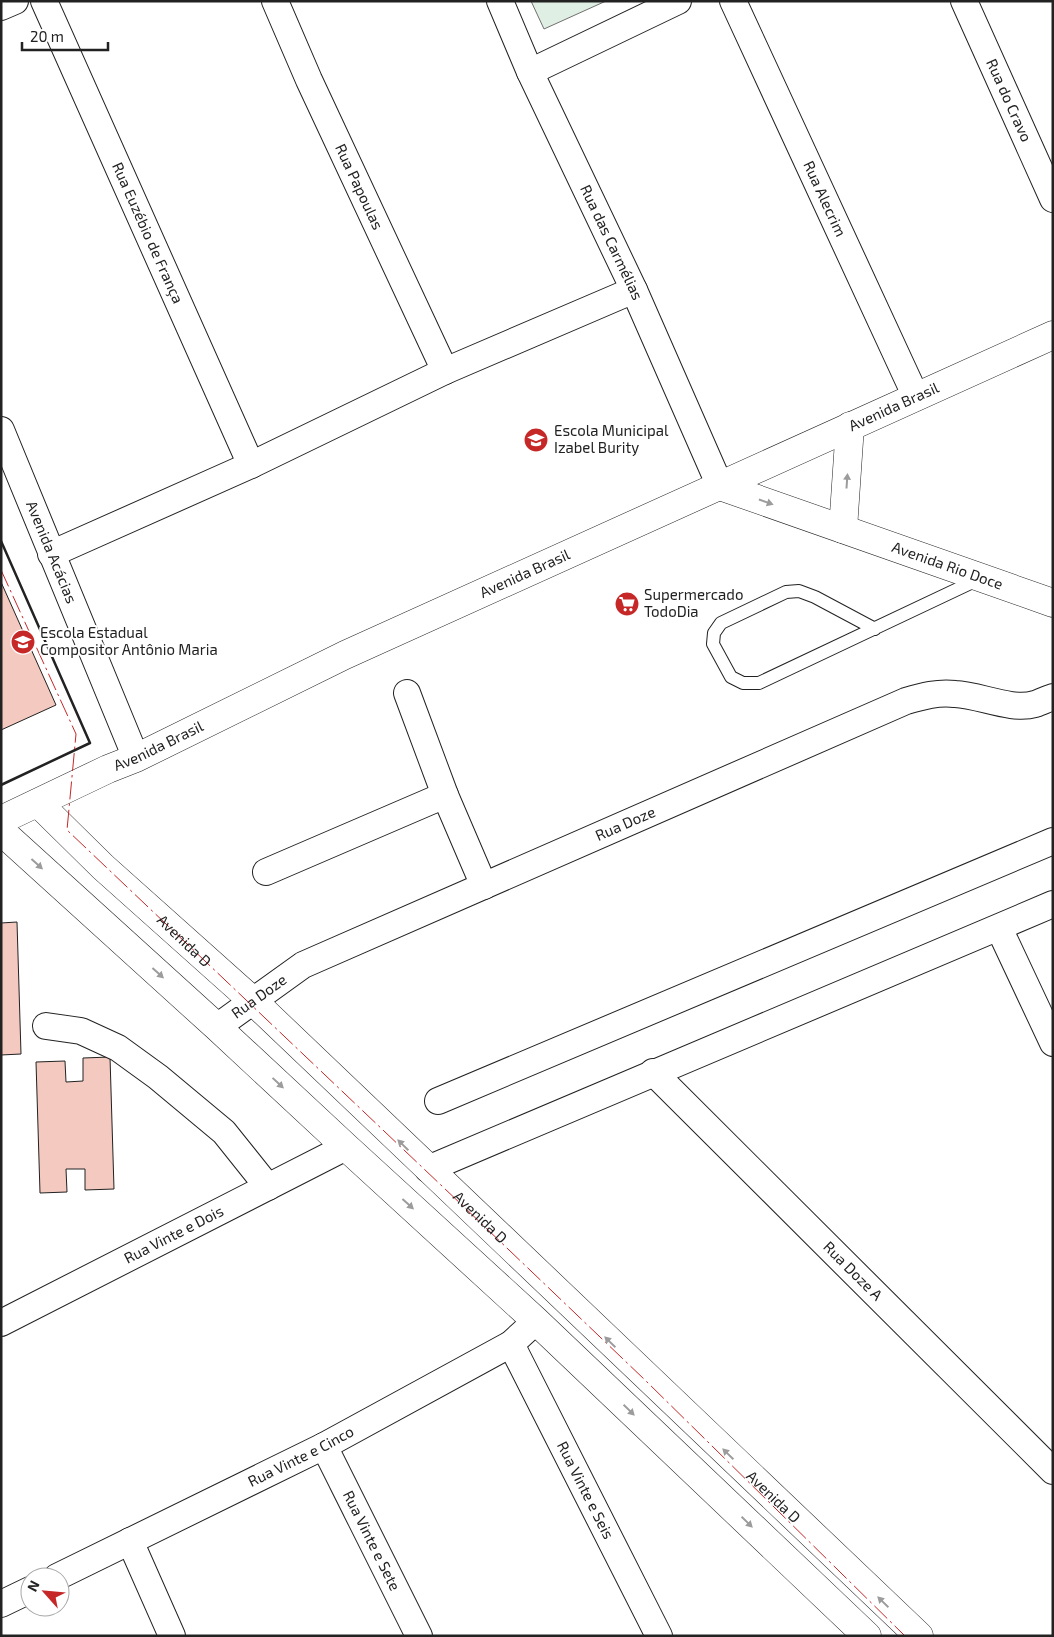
<svg xmlns="http://www.w3.org/2000/svg" width="1054" height="1637" font-family="'Exo 2',sans-serif">
  <style>
    .green { fill: #e0efe3; stroke: #6f6f6f }
    .building { fill: #f3c9c0; stroke: #222 }
    .lines { fill: none; stroke-linecap: round; stroke-linejoin: round }
    .lane-casing { stroke: #222; stroke-width: 14 }
    .street-casing { stroke: #222; stroke-width: 28 }
    .secondary-casing { stroke: #222; stroke-width: 29 }
    .primary-casing { stroke: #222; stroke-width: 29 }
    .lane { stroke: #fff; stroke-width: 12 }
    .street { stroke: #fff; stroke-width: 26 }
    .secondary { stroke: #fff; stroke-width: 28 }
    .primary { stroke: #fff; stroke-width: 28 }
    .wall { stroke: #222; stroke-width: 2.5 }
    .power { stroke: #c62828; stroke-width: 1; stroke-dasharray: 18 4 2.5 4; stroke-linecap: butt }
    .oneway { fill: #9c9c9c }
    .labels { text-anchor: middle; stroke-width: 4; stroke-linejoin: round; paint-order: stroke }
    .street-label { font-size: 15px; fill: #222; stroke: #fff }
    .poi-label { font-size: 15px; fill: #222; stroke: #fff; text-anchor: start }
  </style>
  <rect width="100%" height="100%" fill="#fff"/>
  <path class="green" d="M531,1H606L544,29Z"/>
  <g class="building">
    <path d="M1,582L56,705L1,730Z"/>
    <path d="M17,922L21,1054L1,1055V923Z"/>
    <path d="M110,1057L114,1189L85,1190V1169H66L67,1192L40,1193L36,1062L65,1061L66,1082L83,1081V1058Z"/>
  </g>
  <g class="lines">
    <defs>
      <path id="lane" d="M875,629L815,597L799,591L786,592L721,623L714,633L713,644L731,677L743,683H759L979,579"/>
      <g id="street">
        <path id="s1" d="M44,1L251,465"/>
        <path id="s2" d="M275,1L309,80L445,371"/>
        <path id="s3" d="M500,1L530,72L634,290L720,486"/>
        <path id="s4" d="M733,1L916,397"/>
        <path id="s5" d="M964,1L1053,199"/>
        <path d="M1,7L15,1"/>
        <path d="M530,72L678,1"/>
        <path id="s6" d="M1,430L136,758"/>
        <path d="M51,554L251,465L445,371L634,290"/>
        <path d="M407,693L445,795"/>
        <path d="M266,872L445,795L484,886"/>
        <path d="M999,928L1053,1043"/>
        <path d="M46,1026L81,1031L118,1048L158,1077L224,1132L268,1187"/>
        <path id="s7" d="M217,1027L303,965L906,701C923,696 938,692 955,694C980,695 1011,711 1035,704C1041,702 1047,699 1053,697"/>
        <path id="s8" d="M653,1072L1053,1471"/>
        <path d="M438,1101L1053,841"/>
        <path d="M428,1169L1053,904"/>
        <path id="s9" d="M1,1323L346,1147"/>
        <path id="s10" d="M511,1344L659,1636"/>
        <path id="s11" d="M324,1446L419,1636"/>
        <path d="M130,1541L172,1636"/>
        <path id="s12" d="M57,1577L324,1446L511,1344L536,1321"/>
        <path d="M1,1604L30,1590"/>
      </g>
      <g id="secondary">
        <path id="s13" d="M720,486L1053,603"/>
        <path d="M843,529L850,426"/>
        <path id="s14" d="M38,803L103,867L253,1001L919,1636"/>
        <path d="M1,831L217,1027L346,1147L536,1321L867,1636"/>
      </g>
      <g id="primary">
        <path id="s15" d="M1,820L108,769L136,758L345,655L1053,335"/>
      </g>
    </defs>
    <use href="#lane" class="lane-casing"/>
    <use href="#street" class="street-casing"/>
    <use href="#secondary" class="secondary-casing"/>
    <use href="#primary" class="primary-casing"/>
    <use href="#lane" class="lane"/>
    <use href="#street" class="street"/>
    <use href="#secondary" class="secondary"/>
    <use href="#primary" class="primary"/>
    <path class="wall" d="M1,541L90,743L1,785"/>
    <path class="power" id="s16" d="M1,570L76,734L67,830L463,1206L645,1380L905,1636"/>
  </g>
  <defs><path id="oneway-solid" d="M-6-.8H1V-3.2L6.5 0L1 3.2V.8H-6Z" transform="scale(1.25)"/></defs>
  <g class="oneway">
    <use href="#oneway-solid" transform="translate(847 481) rotate(-86)"/>
    <use href="#oneway-solid" transform="translate(766 502) rotate(19)"/>
    <use href="#oneway-solid" transform="translate(37 864) rotate(42)"/>
    <use href="#oneway-solid" transform="translate(158 973) rotate(42)"/>
    <use href="#oneway-solid" transform="translate(278 1083) rotate(43)"/>
    <use href="#oneway-solid" transform="translate(403 1145) rotate(-136)"/>
    <use href="#oneway-solid" transform="translate(408 1204) rotate(42)"/>
    <use href="#oneway-solid" transform="translate(610 1342) rotate(-136)"/>
    <use href="#oneway-solid" transform="translate(629 1410) rotate(44)"/>
    <use href="#oneway-solid" transform="translate(728 1454) rotate(-136)"/>
    <use href="#oneway-solid" transform="translate(747 1522) rotate(44)"/>
    <use href="#oneway-solid" transform="translate(883 1602) rotate(-136)"/>
  </g>
  <defs>
    <symbol id="school-disc" viewBox="-11 -11 22 22"><circle r="9.5" fill="#c62828" stroke="#fff"/><path d="M0-5L7-2L0 1L-7-2ZM-4 1L0 2.5L4 1V4Q0 6-4 4Z" fill="#fff"/></symbol>
    <symbol id="supermarket-disc" viewBox="-11 -11 22 22"><circle r="9.5" fill="#c62828" stroke="#fff"/><path d="M-6-5.5h2.5l.6 2H6L4.5 2H-2.5L-4.4-4H-6ZM-1.5 3.2a1.3 1.3 0 1 0 .1 0ZM3 3.2a1.3 1.3 0 1 0 .1 0Z" fill="#fff"/></symbol>
  </defs>
  <g fill-rule="evenodd">
    <use href="#school-disc" x="522" y="426" width="28" height="28"/>
    <use href="#supermarket-disc" x="613" y="590" width="28" height="28"/>
    <use href="#school-disc" x="9" y="628" width="28" height="28"/>
  </g>
  <g class="labels">
    <g class="street-label">
      <text dy="5" stroke="none"><textPath href="#s5" startOffset="109">Rua do Cravo</textPath></text>
      <text dy="5" stroke="none"><textPath href="#s2" startOffset="204">Rua Papoulas</textPath></text>
      <text dy="5" stroke="none"><textPath href="#s4" startOffset="218">Rua Alecrim</textPath></text>
      <text dy="5" stroke="none"><textPath href="#s1" startOffset="254">Rua Euzébio de França</textPath></text>
      <text dy="5" stroke="none"><textPath href="#s3" startOffset="266">Rua das Carmélias</textPath></text>
      <text dy="5" stroke="none"><textPath href="#s15" startOffset="984">Avenida Brasil</textPath></text>
      <text dy="5" stroke="none"><textPath href="#s6" startOffset="132">Avenida Acácias</textPath></text>
      <text dy="5" stroke="none"><textPath href="#s13" startOffset="241">Avenida Rio Doce</textPath></text>
      <text dy="5" stroke="none"><textPath href="#s15" startOffset="579">Avenida Brasil</textPath></text>
      <text dy="5" stroke="none"><textPath href="#s15" startOffset="174">Avenida Brasil</textPath></text>
      <text dy="5" stroke="none"><textPath href="#s7" startOffset="458">Rua Doze</textPath></text>
      <text dy="5" stroke="none"><textPath href="#s16" startOffset="438">Avenida D</textPath></text>
      <text dy="5" stroke="none"><textPath href="#s7" startOffset="52">Rua Doze</textPath></text>
      <text dy="5" stroke="none"><textPath href="#s14" startOffset="606">Avenida D</textPath></text>
      <text dy="5" stroke="none"><textPath href="#s9" startOffset="194">Rua Vinte e Dois</textPath></text>
      <text dy="5" stroke="none"><textPath href="#s8" startOffset="282">Rua Doze A</textPath></text>
      <text dy="5" stroke="none"><textPath href="#s12" startOffset="272">Rua Vinte e Cinco</textPath></text>
      <text dy="5" stroke="none"><textPath href="#s10" startOffset="164">Rua Vinte e Seis</textPath></text>
      <text dy="5" stroke="none"><textPath href="#s14" startOffset="1011">Avenida D</textPath></text>
      <text dy="5" stroke="none"><textPath href="#s11" startOffset="106">Rua Vinte e Sete</textPath></text>
    </g>
    <g class="poi-label">
      <text x="554" y="436">Escola Municipal<tspan x="554" dy="17">Izabel Burity</tspan></text>
      <text x="644" y="600">Supermercado<tspan x="644" dy="17">TodoDia</tspan></text>
      <text x="40" y="638">Escola Estadual<tspan x="40" dy="17">Compositor Antônio Maria</tspan></text>
    </g>
  </g>
  <rect width="1054" height="1637" fill="none" stroke="#222222" stroke-width="5"/>
  <g transform="translate(45 1592) rotate(297)"><circle r="24" fill="#ffffff" stroke="#a7a7a7"/>
  <path d="M0-4L9 19L0 12L-9 19Z" fill="#c62828"/>
  <text y="-8" font-size="14" font-weight="bold" text-anchor="middle" fill="#222222">N</text>
  </g>
  <path d="M22 42v8h86v-8" fill="none" stroke="#222222" stroke-width="2.5"/>
  <text x="30" y="42" font-size="15" fill="#222222" stroke="#ffffff" stroke-width="4" paint-order="stroke">20 m</text>
</svg>
